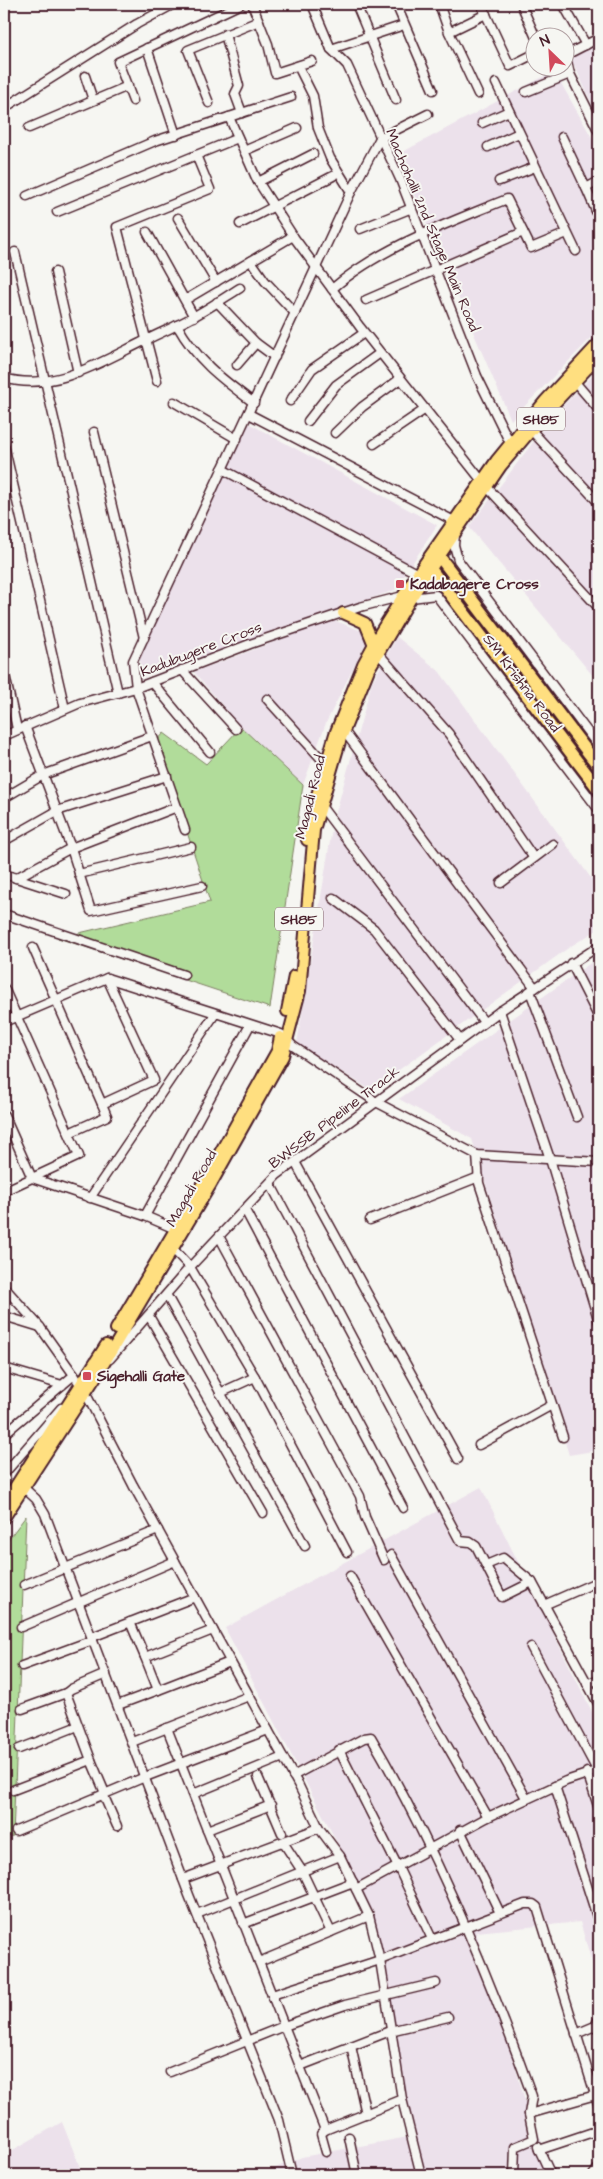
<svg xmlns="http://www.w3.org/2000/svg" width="603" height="2179" font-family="'Architects Daughter',sans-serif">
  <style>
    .built { fill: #ece1eb }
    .green { fill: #b1dc9a; stroke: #7e7e62 }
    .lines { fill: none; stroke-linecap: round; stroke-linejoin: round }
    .minor-casing { stroke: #4a1f2b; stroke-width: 11 }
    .major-casing { stroke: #4a1f2b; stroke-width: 14 }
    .highway-casing { stroke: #4a1f2b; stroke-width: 15 }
    .minor { stroke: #f6f6f2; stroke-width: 8 }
    .major { stroke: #ffdf80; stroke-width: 10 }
    .highway { stroke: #ffdf80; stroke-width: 11 }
    .poi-dot { fill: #d1495b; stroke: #f6f6f2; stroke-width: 2 }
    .labels { text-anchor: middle; stroke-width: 4; stroke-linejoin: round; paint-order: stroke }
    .shield { fill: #f6f6f2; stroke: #7e6067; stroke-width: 1 }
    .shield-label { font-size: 14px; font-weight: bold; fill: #4a1f2b }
    .street-label { font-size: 15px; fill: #4a1f2b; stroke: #f6f6f2 }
    .poi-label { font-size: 15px; font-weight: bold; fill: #4a1f2b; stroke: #f6f6f2; text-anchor: start }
  </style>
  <rect width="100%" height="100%" fill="#f6f6f2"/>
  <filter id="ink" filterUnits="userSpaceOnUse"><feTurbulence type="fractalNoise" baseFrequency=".02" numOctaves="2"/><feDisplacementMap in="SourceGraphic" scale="10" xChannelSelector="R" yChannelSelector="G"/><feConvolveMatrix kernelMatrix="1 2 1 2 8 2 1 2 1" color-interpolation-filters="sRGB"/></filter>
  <g filter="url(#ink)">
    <g class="built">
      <path d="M599,43V119L571,58Z"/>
      <path d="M554,71L599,150V330L511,420L397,155Z"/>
      <path d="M599,369V683L469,527L552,417Z"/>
      <path d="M248,423L437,525L395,590L140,678V657Z"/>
      <path d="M333,620L370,634L326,723L303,785L241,727L194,672Z"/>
      <path d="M397,637L439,671L599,889V929L571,946L371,1090L297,1044L333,823L372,682Z"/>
      <path d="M599,957V1450L569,1455L472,1139L399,1099Z"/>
      <path d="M481,1487L599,1726V1986L580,1922L476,1932L529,2114L557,2175H258L302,2157L413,2136L373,1911L225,1628Z"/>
      <path d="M62,2122L83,2175H4V2155Z"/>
    </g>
    <g class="green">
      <path d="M241,727L303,785L270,1008L58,938L210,902L157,741L164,733L206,764Z"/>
      <path d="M26,1516L13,1836L4,1837V1545Z"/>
    </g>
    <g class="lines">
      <defs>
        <g id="minor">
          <path d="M252,4L268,44L275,73L312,61"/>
          <path d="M312,4L331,49L347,65L400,179L477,376L510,443"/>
          <path d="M356,4L396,100"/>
          <path d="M396,4L433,90"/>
          <path d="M439,4L449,32L478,94"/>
          <path d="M481,4L510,66L536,53"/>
          <path d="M521,4L536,38"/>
          <path d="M563,4L586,45"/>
          <path d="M449,32L486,14"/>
          <path d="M225,34L239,86L235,94L242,113"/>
          <path d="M147,48L176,135"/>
          <path d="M331,49L404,25"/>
          <path d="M566,55L599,38"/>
          <path d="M566,57L570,74L599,132"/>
          <path d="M298,66L313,96L318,128L330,158L351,192"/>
          <path d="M85,76L93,100"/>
          <path d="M496,83L576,251"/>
          <path d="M526,92L570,74"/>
          <path d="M133,101L118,62L241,4"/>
          <path d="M209,103L188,50L259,21"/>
          <path d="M4,108L137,24L174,4"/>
          <path d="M229,117L257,180L293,236L360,327L482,481"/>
          <path d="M482,123L509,111"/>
          <path d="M29,128L128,86"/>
          <path d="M562,137L586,188L599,181"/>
          <path d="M488,147L519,133"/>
          <path d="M244,151L297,128"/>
          <path d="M499,181L535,167"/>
          <path d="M258,182L313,154"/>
          <path d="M586,188L599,218"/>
          <path d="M27,196L155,141L291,97"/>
          <path d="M57,212L238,138"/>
          <path d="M178,218L216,282"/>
          <path d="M240,224L333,176"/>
          <path d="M360,229L412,208"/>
          <path d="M147,232L194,317"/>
          <path d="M15,252L118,693"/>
          <path d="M251,261L265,281L295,313"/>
          <path d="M55,272L78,373"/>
          <path d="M332,289C380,247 449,223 507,199L531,248L567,233"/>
          <path d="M185,300L293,236"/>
          <path d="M366,300L523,232"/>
          <path d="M217,302L256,343L275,357"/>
          <path d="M177,325C197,361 222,379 254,403"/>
          <path d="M237,365L256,343"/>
          <path d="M4,378C52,392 98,364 140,343C157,334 175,327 191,318C208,309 224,298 240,288"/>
          <path d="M157,381L117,227L210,189L196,155"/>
          <path d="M575,382L599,410"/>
          <path d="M290,401L312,369L364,333"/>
          <path d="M174,402L237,439"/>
          <path d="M249,414L454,521"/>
          <path d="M308,421L336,385L380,353"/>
          <path d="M531,430L599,503"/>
          <path d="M94,432L144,638"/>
          <path d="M335,433L362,407L400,379"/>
          <path d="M374,444L424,410"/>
          <path d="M4,445L65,709"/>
          <path d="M222,469L418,574"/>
          <path d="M487,487L599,608"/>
          <path d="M455,535L454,545L458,560L599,747"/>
          <path d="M378,653L449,734L533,857"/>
          <path d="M182,670L236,729"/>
          <path d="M4,671L17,729"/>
          <path d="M152,682L210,752"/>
          <path d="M267,699L326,764"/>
          <path d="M25,726L71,848L177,807"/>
          <path d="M341,727L535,988"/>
          <path d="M4,736L80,703L136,688L250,644L360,607L403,596L411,598L436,595L599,810"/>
          <path d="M4,798L43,775L152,736"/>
          <path d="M321,806L484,1022"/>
          <path d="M185,830L136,688L133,661L351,192L380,138L428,114"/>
          <path d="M4,841L57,811L167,776"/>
          <path d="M4,874L66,894"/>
          <path d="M79,874L191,847"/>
          <path d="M16,878L71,848L91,911L202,886"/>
          <path d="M501,883L553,844"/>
          <path d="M333,898L374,929L460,1040"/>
          <path d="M4,914L184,975"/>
          <path d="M33,948L102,1104"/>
          <path d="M571,963L599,1018"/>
          <path d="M4,988L79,1156L4,1191"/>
          <path d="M530,991L577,1117"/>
          <path d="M500,1011L550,1159L599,1322"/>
          <path d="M4,1022L107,978L281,1034L293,1046L376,1102L477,1155L599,1162"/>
          <path d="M4,1115L32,1178L145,1216L180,1231"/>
          <path d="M69,1133L107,1116L102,1104L154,1080L107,978"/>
          <path d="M477,1155L479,1183L563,1437"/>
          <path d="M295,1162L458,1459"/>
          <path d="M270,1183L460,1541L470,1542L476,1546L502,1597L532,1582"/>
          <path d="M90,1198L215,1014"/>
          <path d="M245,1210L403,1508"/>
          <path d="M145,1216L250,1025"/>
          <path d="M370,1220L479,1177"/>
          <path d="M220,1238L360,1496L365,1517L384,1560"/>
          <path d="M169,1245L190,1267L255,1377L347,1552"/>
          <path d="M4,1287L40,1327L74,1375"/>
          <path d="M167,1296L305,1546"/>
          <path d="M4,1316L40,1327"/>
          <path d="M149,1316L263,1513"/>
          <path d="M110,1359L190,1267L277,1175L500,1011L599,946"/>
          <path d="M4,1368L62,1385"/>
          <path d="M220,1393L255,1377"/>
          <path d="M4,1434L74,1375L85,1392L133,1485L299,1786L319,1828L340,1856L369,1916L380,1960L402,2099L421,2175"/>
          <path d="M479,1445L552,1405"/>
          <path d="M4,1474L61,1408"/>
          <path d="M23,1487L36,1499L45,1514L189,1895L279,2120L292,2175"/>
          <path d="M391,1555L526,1798"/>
          <path d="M486,1565L503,1558L532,1582L599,1705"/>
          <path d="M350,1576L488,1817"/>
          <path d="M24,1585L158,1530"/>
          <path d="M544,1605L599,1581"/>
          <path d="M130,1622L145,1657"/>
          <path d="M21,1627L175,1561"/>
          <path d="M213,1630L145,1657L158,1690L230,1662"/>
          <path d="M92,1637L195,1597"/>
          <path d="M531,1647L597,1770"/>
          <path d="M22,1666L93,1640"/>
          <path d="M587,1684L599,1679"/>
          <path d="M118,1705L158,1690"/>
          <path d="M22,1709L66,1693"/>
          <path d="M167,1728L325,2130"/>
          <path d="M132,1742L249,1696"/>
          <path d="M19,1749L78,1726"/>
          <path d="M339,1750L397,1865L432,1939"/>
          <path d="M587,1772L599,1809"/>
          <path d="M293,1776L364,1738L371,1737C437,1850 488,1973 532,2096L529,2114L534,2139L515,2147L514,2175"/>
          <path d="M258,1777L282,1833"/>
          <path d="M555,1786L599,1923"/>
          <path d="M13,1790L91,1760"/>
          <path d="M105,1793L91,1760L66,1693L71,1689L106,1674"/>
          <path d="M103,1794L117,1826"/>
          <path d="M193,1794L283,1757"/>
          <path d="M207,1830L271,1805"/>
          <path d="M460,1830L500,1913"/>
          <path d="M16,1831L145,1777L268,1730"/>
          <path d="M283,1842L302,1871L331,1932"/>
          <path d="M183,1879L319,1828"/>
          <path d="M356,1889L488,1817L566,1781L599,1770"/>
          <path d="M197,1914L340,1856"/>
          <path d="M243,1924L353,1882"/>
          <path d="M259,1962L369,1916"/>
          <path d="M272,1995L380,1960L525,1904H533L537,1907L599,2107"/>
          <path d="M576,2034L595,2026L599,2019"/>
          <path d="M351,2046L366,2114"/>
          <path d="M300,2066L390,2031L448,2017"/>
          <path d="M170,2072L284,2026L345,2005L436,1983"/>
          <path d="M529,2114L599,2094"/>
          <path d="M349,2137L357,2175"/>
          <path d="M538,2147L551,2175"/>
          <path d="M539,2150L599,2130"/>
          <path d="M326,2152L321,2134L325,2130L402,2099"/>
          <path d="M593,2175L599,2167"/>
        </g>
        <g id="major">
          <path d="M343,613L365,623L374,645"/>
          <path d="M307,840L308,826L335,734L363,664L381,631L415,577L496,461L545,401L599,343"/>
          <path d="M287,1011L294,976"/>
          <path d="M116,1329L204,1181L277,1051L280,1037"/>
          <path d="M4,1504L106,1345"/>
          <path d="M4,1518L99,1372L210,1186L283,1056L300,991L314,830L341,738L369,669L413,595L501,466L551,407L599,356"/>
        </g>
        <g id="highway">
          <path d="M439,556L599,767"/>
          <path d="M430,568L599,790"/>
        </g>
      </defs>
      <use href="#minor" class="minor-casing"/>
      <use href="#major" class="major-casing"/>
      <use href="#highway" class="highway-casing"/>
      <use href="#minor" class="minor"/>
      <use href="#major" class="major"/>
      <use href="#highway" class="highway"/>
    </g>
  </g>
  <g class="poi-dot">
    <rect x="395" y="579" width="10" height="10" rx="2.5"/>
    <rect x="82" y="1371" width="10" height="10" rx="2.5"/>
  </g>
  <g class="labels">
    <g class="shield">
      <rect x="517" y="407.5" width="48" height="23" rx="4"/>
      <rect x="275" y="907.5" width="48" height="23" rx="4"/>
    </g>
    <g class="shield-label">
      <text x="541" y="424">SH85</text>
      <text x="299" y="924">SH85</text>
    </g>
    <g class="street-label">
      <text transform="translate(433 230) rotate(67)" y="5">Machohalli 2nd Stage Main Road</text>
      <text transform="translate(201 649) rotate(-21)" y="5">Kadubugere Cross</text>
      <text transform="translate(522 683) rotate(53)" y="5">SM Krishna Road</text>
      <text transform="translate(310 797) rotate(-76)" y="5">Magadi Road</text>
      <text transform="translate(334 1117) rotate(-37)" y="5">BWSSB Pipeline Track</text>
      <text transform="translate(191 1188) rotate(-60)" y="5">Magadi Road</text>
    </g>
    <g class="poi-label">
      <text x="410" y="589">Kadabagere Cross</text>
      <text x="97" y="1381">Sigehalli Gate</text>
    </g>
  </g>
  <rect width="603" height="2179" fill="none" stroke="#f6f6f2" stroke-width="20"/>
  <rect x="10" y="10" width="583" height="2159" fill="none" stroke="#4a1f2b" stroke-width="2" filter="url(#ink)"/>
  <g transform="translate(550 52) rotate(335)"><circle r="24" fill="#f6f6f2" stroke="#b1a0a2"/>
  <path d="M0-4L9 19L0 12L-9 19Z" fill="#d1495b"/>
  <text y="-8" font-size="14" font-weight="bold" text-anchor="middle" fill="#4a1f2b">N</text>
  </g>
</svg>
